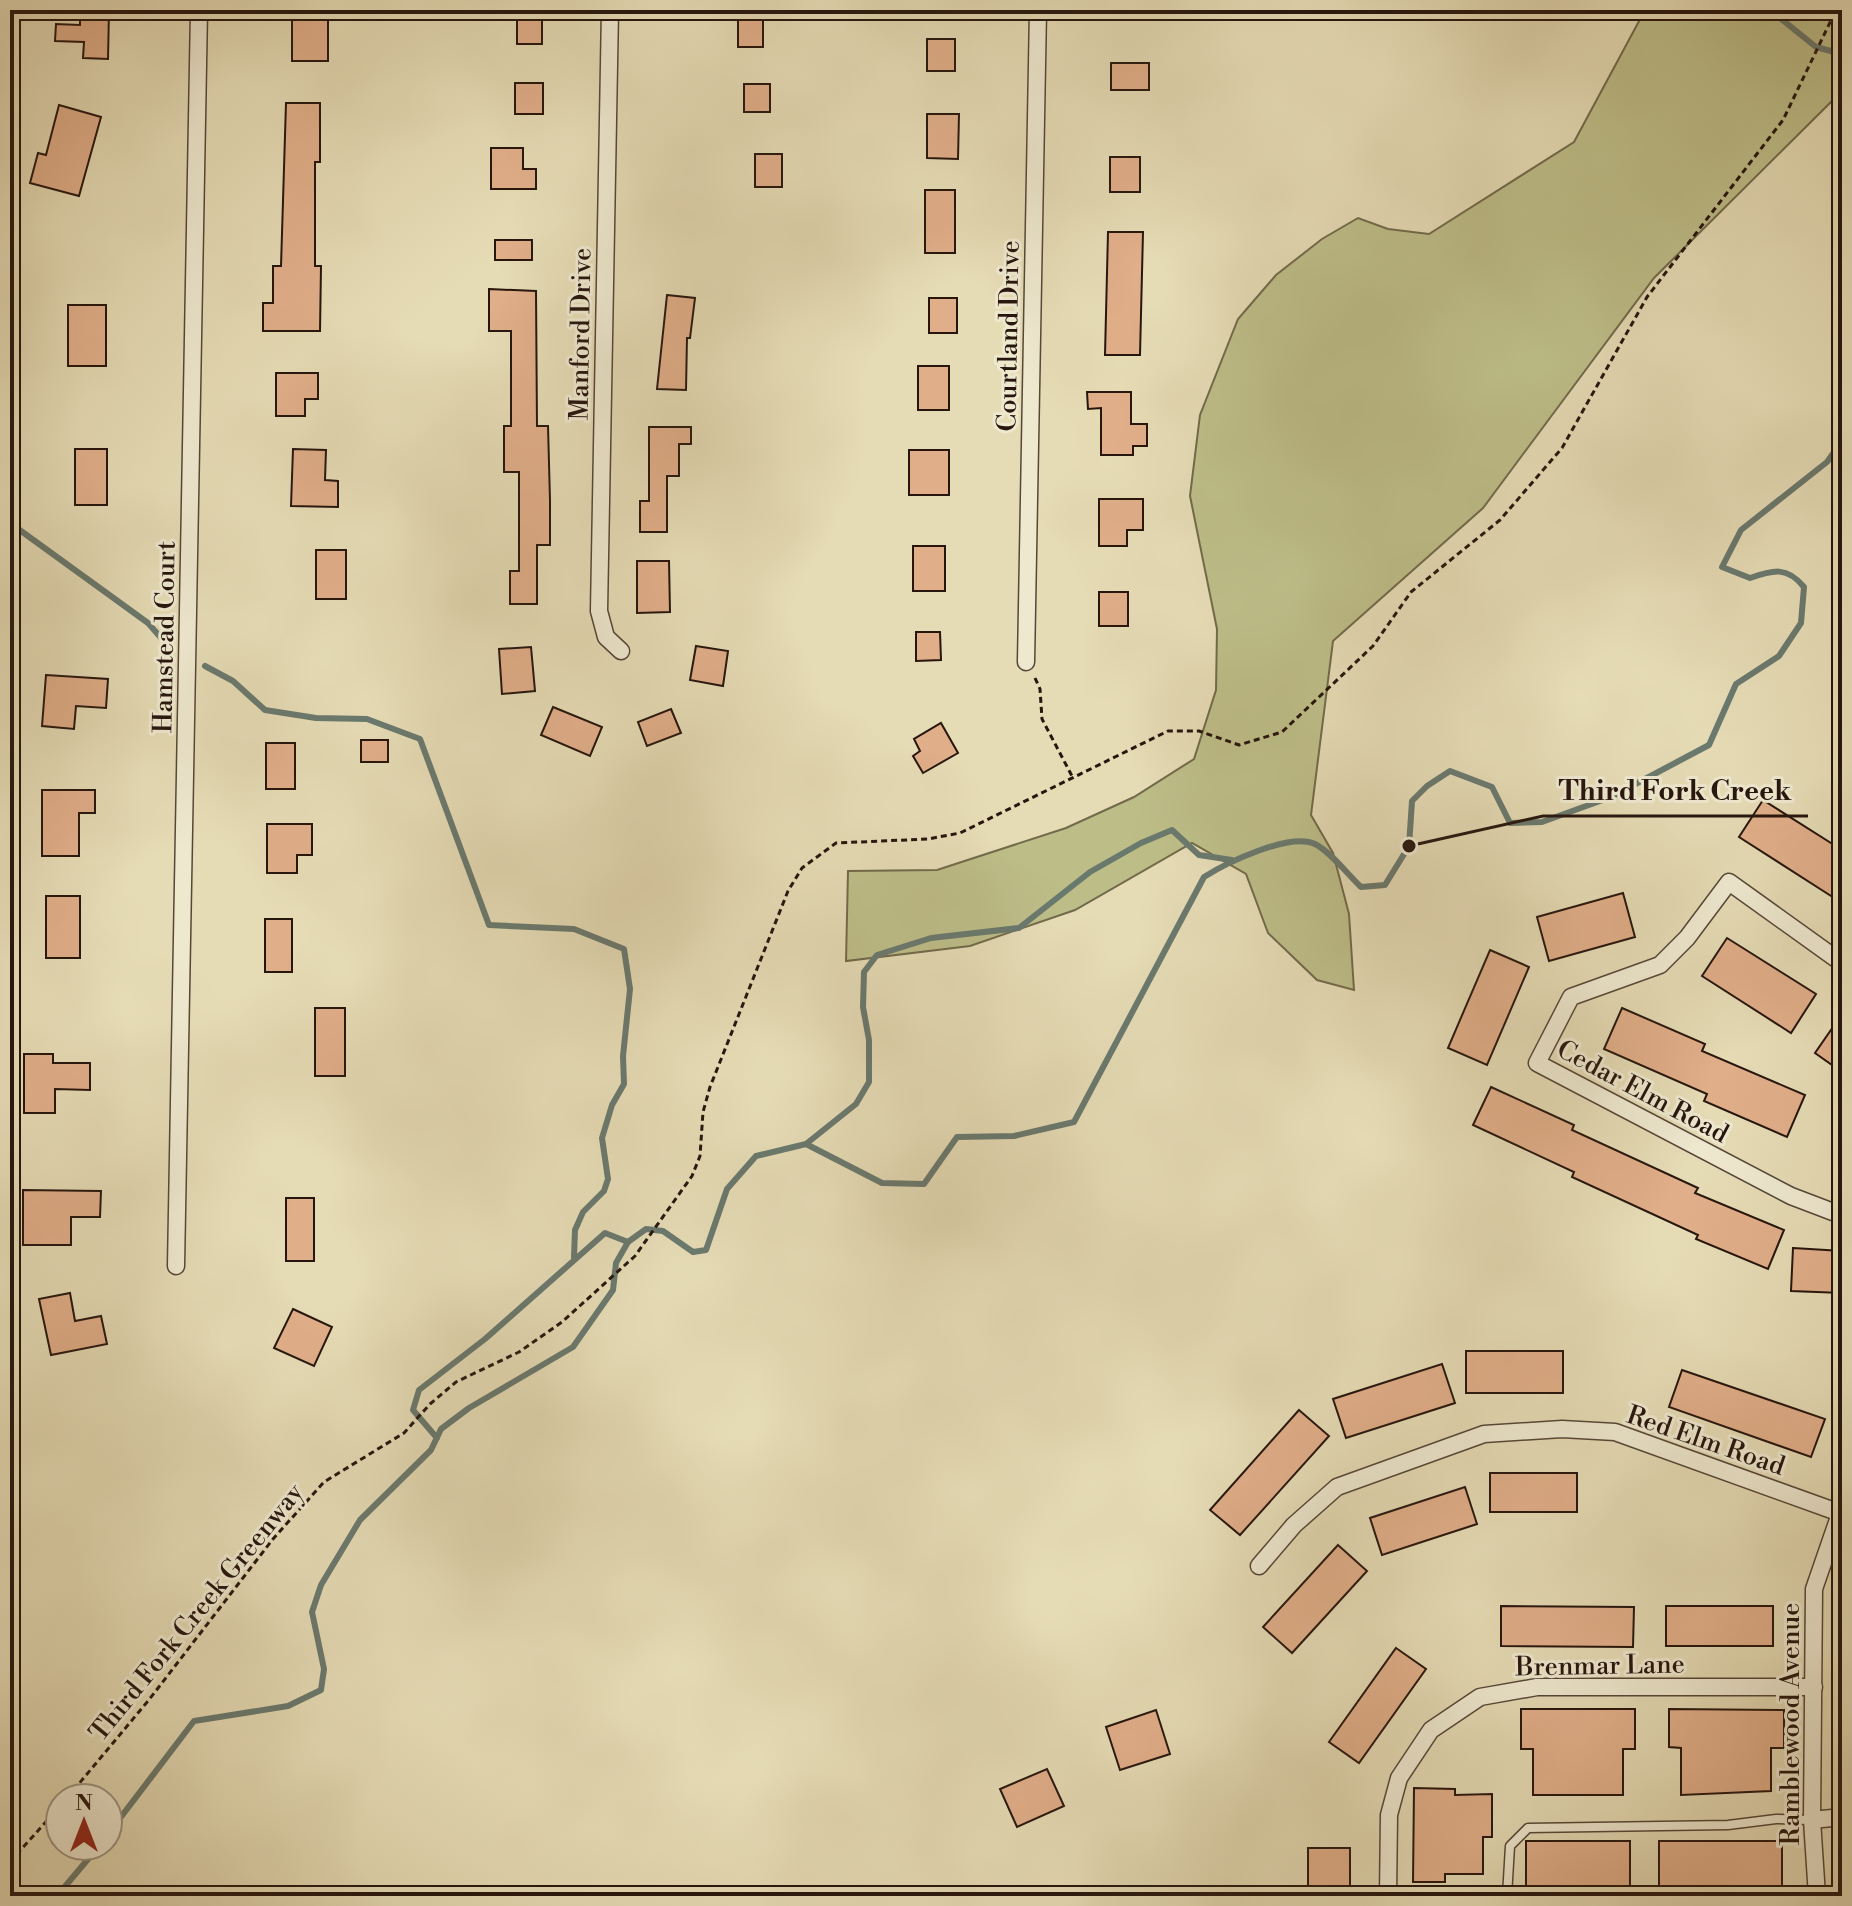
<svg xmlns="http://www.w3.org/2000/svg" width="1852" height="1906" font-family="'Libre Bodoni',serif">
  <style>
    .green { fill: #bdbd88; stroke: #726a4b; stroke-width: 2 }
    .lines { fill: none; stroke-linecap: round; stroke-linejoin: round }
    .stream { stroke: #6a796e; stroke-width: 6 }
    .building { fill: #e0ae89; stroke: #27160e; stroke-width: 2 }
    .lane-casing { stroke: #564738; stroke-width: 11 }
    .street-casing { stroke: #564738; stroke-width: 19 }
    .path { stroke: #27160e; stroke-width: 3; stroke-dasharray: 6 4; stroke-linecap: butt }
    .lane { stroke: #eee8cf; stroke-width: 8 }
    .street { stroke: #eee8cf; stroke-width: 16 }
    .labels { text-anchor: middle; stroke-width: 6; stroke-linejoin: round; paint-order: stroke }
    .street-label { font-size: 26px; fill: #27160e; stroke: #eee8cf }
    .leader { fill: none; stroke: #27160e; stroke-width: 3 }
    .callout-dot { fill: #27160e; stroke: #eee8cf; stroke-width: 3 }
    .callout-label { font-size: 28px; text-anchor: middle; font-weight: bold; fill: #27160e; stroke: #eee8cf; stroke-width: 6; stroke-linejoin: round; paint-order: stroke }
  </style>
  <rect width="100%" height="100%" fill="#e5dbb5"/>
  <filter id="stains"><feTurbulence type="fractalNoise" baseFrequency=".0025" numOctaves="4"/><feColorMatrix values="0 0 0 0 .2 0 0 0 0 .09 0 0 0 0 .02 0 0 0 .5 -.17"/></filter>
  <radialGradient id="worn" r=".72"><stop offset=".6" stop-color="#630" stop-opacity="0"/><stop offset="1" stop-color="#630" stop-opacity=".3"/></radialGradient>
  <path class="green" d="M1645,10H1842V91L1654,278L1483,508L1333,641L1311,815L1333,853L1349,914L1354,990L1317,980L1268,933L1246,874L1192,843L1075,910L970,946L846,961L848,871L937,870L1066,828L1134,797L1194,759L1216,690L1217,629L1190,496L1200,415L1238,319L1276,275L1322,239L1358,218L1388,229L1429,234L1574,142Z"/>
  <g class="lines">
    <g class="stream">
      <path d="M1770,10L1816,47L1842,54"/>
      <path d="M10,523L148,623L170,648"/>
      <path d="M205,666L233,681L265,710L316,718L367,719L420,739L489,925L574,929L624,949L630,989L623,1056L624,1084L612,1105L602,1138L608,1179L604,1191L583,1212L575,1230L574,1257"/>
      <path d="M806,1144L882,1183L924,1184L957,1137L1014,1136L1074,1122L1204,877C1226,863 1290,832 1315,844C1331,852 1348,875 1361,887L1385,885L1409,846L1412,801L1427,786L1450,771L1492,787L1510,823L1542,822L1611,797L1709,745L1736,684L1779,656L1801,623L1804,587C1787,566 1773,570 1750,578L1722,567L1741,530L1827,462L1842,441"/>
      <path d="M437,1438L413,1410L419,1390L485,1339L605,1233L628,1242"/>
      <path d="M108,1834L194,1721L288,1706L321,1690L324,1669L312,1612L321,1585L360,1520L431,1450L441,1429L469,1408L573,1347L613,1290L616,1263L628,1242L646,1229L663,1231L693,1252L706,1250L727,1189L756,1156L806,1144L856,1104L869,1082V1040L863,1007L864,972L877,955L931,938L1019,928L1090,872L1141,843L1172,830L1199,855L1232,860"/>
      <path d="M57,1896L99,1846"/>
    </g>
  </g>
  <g class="building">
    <path d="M80,10H109L108,59L83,58L84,42L55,41L56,24L80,25Z"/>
    <rect x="738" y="10" width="25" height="37"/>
    <rect x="517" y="15" width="25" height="29"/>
    <rect x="292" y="16" width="36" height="45"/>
    <rect x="927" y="39" width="28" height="32"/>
    <rect x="1111" y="63" width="38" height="27"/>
    <rect x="515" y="83" width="28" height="31"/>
    <rect x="744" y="84" width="26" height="28"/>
    <path d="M286,103H320V162H315V266H321L320,331H263V303H273V266H281Z"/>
    <path d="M59,105L101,117L79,196L30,183L38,153L46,155Z"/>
    <path d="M927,114H959L958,159L927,158Z"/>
    <path d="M491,148H523V169H536V189H491Z"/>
    <rect x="755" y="154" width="27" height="33"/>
    <rect x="1110" y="157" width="30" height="35"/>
    <rect x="925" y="190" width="30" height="63"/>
    <path d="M1108,232H1143L1140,355H1105Z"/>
    <rect x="495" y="240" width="37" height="20"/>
    <path d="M489,289L536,291L537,426H548L550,500V545H537V604H510V571H519V472H504V426H511V331H489Z"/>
    <path d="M667,295L695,298L690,338H687L686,390L657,389Z"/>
    <rect x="929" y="298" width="28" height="35"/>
    <rect x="68" y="305" width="38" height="61"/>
    <rect x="918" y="366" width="31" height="44"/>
    <path d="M276,373H318V399H305V416H276Z"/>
    <path d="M1087,392H1131V424H1147V446H1133V455H1101V408L1088,409Z"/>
    <path d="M649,427H691V444H679V476H667V532H640V501H649Z"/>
    <rect x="75" y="449" width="32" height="56"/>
    <path d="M293,449L326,450L325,480L338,481V507L291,506Z"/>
    <rect x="909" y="450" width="40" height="45"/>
    <path d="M1099,499H1143V530H1127V546H1099Z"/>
    <rect x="913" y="546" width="32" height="45"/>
    <rect x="316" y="550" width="30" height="49"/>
    <path d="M637,561H669L670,612L637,613Z"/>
    <rect x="1099" y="592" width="29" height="34"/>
    <path d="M916,632H940L941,660L916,661Z"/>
    <path d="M696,646L728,651L723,686L690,680Z"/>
    <path d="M531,647L535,691L502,694L499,649Z"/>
    <path d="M46,675L108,679L106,708L76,706L74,729L42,726Z"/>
    <path d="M553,707L602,727L590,756L541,735Z"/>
    <path d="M671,709L681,733L647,746L638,722Z"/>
    <path d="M941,723L958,753L923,773L913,756L920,751L914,739Z"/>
    <rect x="361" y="740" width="27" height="22"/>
    <rect x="266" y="743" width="29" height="46"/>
    <path d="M42,790H95V813H79V856H42Z"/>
    <path d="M1763,800L1842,850V903L1739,837Z"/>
    <path d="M267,824H312V855H297V873H267Z"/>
    <path d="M1623,893L1635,937L1549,961L1537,917Z"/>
    <rect x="46" y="896" width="34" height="62"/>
    <rect x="265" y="919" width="27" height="53"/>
    <path d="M1727,938L1816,994L1791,1033L1702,976Z"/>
    <path d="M1490,950L1529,967L1487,1065L1448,1048Z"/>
    <rect x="315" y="1008" width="30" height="68"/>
    <path d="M1622,1008L1705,1044L1702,1051L1805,1095L1787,1137L1704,1101L1707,1094L1604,1049Z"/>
    <path d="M1842,1014V1072L1815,1053Z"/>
    <path d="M24,1054H53V1063H90V1090L55,1089V1113H24Z"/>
    <path d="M1491,1087L1574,1125L1572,1130L1698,1188L1695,1193L1784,1230L1768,1269L1696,1239L1698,1235L1572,1177L1574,1172L1473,1125Z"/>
    <path d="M23,1190L101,1191L100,1217H71V1245H23Z"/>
    <rect x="286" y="1198" width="28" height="63"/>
    <path d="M1793,1248L1842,1251V1293L1791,1291Z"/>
    <path d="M70,1293L75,1321L101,1316L107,1344L51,1355L39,1299Z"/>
    <path d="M293,1309L332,1327L314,1366L274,1348Z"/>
    <rect x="1466" y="1351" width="97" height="42"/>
    <path d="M1442,1364L1455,1403L1346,1438L1333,1399Z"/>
    <path d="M1682,1370L1825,1419L1811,1457L1669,1407Z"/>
    <path d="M1299,1410L1329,1436L1240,1535L1210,1510Z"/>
    <rect x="1490" y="1473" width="87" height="39"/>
    <path d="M1465,1487L1477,1524L1382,1555L1370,1518Z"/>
    <path d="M1338,1545L1367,1571L1292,1653L1263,1627Z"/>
    <path d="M1501,1606L1634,1607L1633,1647L1501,1646Z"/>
    <rect x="1666" y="1606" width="107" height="40"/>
    <path d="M1396,1648L1426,1669L1359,1763L1329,1742Z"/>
    <path d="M1521,1709H1635V1749H1623V1795H1533V1749H1521Z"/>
    <path d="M1669,1709L1784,1710V1748H1771V1791L1681,1795V1748L1669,1747Z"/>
    <path d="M1156,1710L1170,1754L1120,1770L1106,1727Z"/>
    <path d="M1047,1769L1064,1806L1017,1827L1000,1789Z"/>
    <path d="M1414,1788L1455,1789V1795L1492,1794V1837H1483V1874H1445V1882H1413Z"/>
    <rect x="1526" y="1841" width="104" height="47"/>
    <rect x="1659" y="1841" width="123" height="47"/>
    <rect x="1308" y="1848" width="42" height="48"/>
  </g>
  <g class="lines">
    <defs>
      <path id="lane" d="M1507,1896L1510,1846L1528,1828L1728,1825L1776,1819L1811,1820"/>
      <g id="street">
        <path d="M610,10L599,611L606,637L621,651"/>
        <path d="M1026,662L1038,10"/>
        <path d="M1842,963L1729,882L1687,938L1660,965L1571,997L1537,1063L1791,1196L1833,1212L1842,1211"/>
        <path d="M176,1266L199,10"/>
        <path d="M1259,1566L1294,1525L1337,1487L1484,1434L1562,1429L1615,1432L1840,1513"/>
        <path d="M1812,1820L1842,1817"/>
        <path d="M1388,1896L1389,1815L1399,1778L1431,1730L1480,1697L1537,1687H1814"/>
        <path d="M1817,1896L1812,1820L1814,1589L1842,1508"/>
      </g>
    </defs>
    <use href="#lane" class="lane-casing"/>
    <use href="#street" class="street-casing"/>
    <g class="path">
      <path d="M1035,678L1040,689L1042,719L1073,778"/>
      <path d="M67,1798L148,1701L273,1539L324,1482L404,1433L430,1404L456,1382L519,1352L562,1322L635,1256L692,1176L700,1156L703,1112L710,1087L788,891L802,868L836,843L928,839L960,833L1168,731H1199L1239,745L1282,732L1373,646L1411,592L1500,520L1562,448L1647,297L1783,120L1836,10"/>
      <path d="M10,1862L60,1806"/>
    </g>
    <use href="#lane" class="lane"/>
    <use href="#street" class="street"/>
  </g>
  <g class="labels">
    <g class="street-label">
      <text transform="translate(580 334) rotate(-89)" y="9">Manford Drive</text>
      <text transform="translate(1008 336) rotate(-89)" y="9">Courtland Drive</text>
      <text transform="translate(164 637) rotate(-89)" y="9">Hamstead Court</text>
      <text transform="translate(1643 1091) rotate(28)" y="9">Cedar Elm Road</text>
      <text transform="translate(1706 1440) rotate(19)" y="9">Red Elm Road</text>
      <text transform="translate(196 1612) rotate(-51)" y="9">Third Fork Creek Greenway</text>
      <text transform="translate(1600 1665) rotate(-1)" y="9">Brenmar Lane</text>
      <text transform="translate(1790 1724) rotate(-90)" y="9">Ramblewood Avenue</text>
    </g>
  </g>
  <path class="leader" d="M1409 846L1543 816H1808"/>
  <circle class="callout-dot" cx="1409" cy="846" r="8"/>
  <g class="callout-label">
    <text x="1675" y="800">Third Fork Creek</text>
  </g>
  <rect width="1852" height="1906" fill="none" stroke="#e5dbb5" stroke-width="40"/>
  <rect x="12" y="12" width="1828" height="1882" fill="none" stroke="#27160e" stroke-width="4"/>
  <rect x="20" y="20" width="1812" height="1866" fill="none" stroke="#27160e" stroke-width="2"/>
  <g transform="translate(84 1822)"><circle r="38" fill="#eee8cf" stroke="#9e9482" stroke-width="2"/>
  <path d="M0-6L14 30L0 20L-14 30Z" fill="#8f2418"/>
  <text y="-12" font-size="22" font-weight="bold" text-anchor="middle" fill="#27160e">N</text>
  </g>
  <rect width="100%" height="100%" filter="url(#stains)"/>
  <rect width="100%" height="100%" fill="url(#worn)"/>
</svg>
